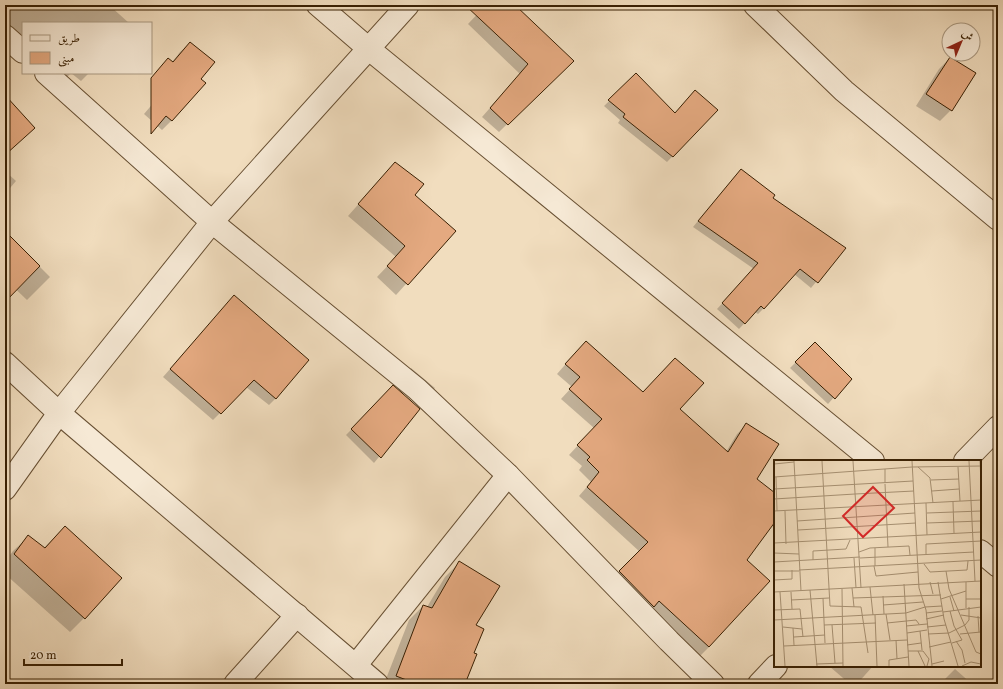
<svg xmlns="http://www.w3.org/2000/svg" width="1003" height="689" font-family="Vollkorn,Amiri,serif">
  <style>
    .shadow { fill: #0003 }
    .building { fill: #e4a980; stroke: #392003 }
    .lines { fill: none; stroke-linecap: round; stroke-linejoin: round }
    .minor-casing { stroke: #674f32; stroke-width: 24 }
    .minor { stroke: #f6e9d5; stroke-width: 22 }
    .inset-road { fill: none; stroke: #a79173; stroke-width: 1 }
    .view { fill: #d62828; fill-opacity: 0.15; stroke: #d62828; stroke-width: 2 }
    .inset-edge { fill: none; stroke: #392003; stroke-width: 2 }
  </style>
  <rect width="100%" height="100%" fill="#f1ddbe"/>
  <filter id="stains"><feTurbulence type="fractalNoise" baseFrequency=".005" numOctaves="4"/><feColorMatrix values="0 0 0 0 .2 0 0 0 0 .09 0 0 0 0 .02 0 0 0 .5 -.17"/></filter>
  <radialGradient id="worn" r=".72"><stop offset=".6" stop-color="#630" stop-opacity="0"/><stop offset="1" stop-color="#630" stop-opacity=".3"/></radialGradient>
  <g class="shadow">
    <path d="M5,5H109L129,23H23V53L5,37Z"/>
    <path d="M486,5H514L564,69L499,132L482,117L520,74L468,24Z"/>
    <path d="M190,43L200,79L172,120L162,130L144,114L161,94L153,87L180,52Z"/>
    <path d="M950,58L951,110L940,121L916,106L939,69Z"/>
    <path d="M45,73H89L81,81L71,73L59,85Z"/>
    <path d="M636,75L674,114L717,110L667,162L618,123L620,120L604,106Z"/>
    <path d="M395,163L413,195L454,231L396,295L377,277L396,257L348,216Z"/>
    <path d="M5,171L16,181L5,194Z"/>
    <path d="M735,176L772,199L844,248L811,288L794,274L763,309L758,314L755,312L739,329L717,309L754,269L693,227Z"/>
    <path d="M5,232L50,277L27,300L5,279Z"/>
    <path d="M227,304L276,398L269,405L246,387L213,420L163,377Z"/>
    <path d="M815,343L850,379L828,404L790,368Z"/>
    <path d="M577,351L643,393L678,409L726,452L737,434L746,425L756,480L775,494V521L745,560L709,647L700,656L650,610L610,581L640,552L579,496L591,482L579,470L582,466L569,455L594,428L561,399L572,387L557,374Z"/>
    <path d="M411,368L435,388L429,394L406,374Z"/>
    <path d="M393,387L418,409L374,463L346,435Z"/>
    <path d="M65,527L84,618L70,632L5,574V562L13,551L28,537L44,548Z"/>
    <path d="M459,563L474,626L473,654L464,684H384L409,620L423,606L427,607L445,577Z"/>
    <path d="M829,666H873L857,684H850Z"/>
    <path d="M955,669L972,684H940Z"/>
  </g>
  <g class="building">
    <path d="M465,5H515L574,61L508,125L490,108L528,64Z"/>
    <path d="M190,42L215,62L201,79L206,83L172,121L166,116L151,134V78L168,58L173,62Z"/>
    <path d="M950,57L976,73L952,111L926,94Z"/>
    <path d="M636,73L675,113L695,90L718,110L673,157L623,117L625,114L608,100Z"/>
    <path d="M5,95L35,128L5,155Z"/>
    <path d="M395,162L424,184L415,195L456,231L408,285L387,266L405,246L358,204Z"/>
    <path d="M741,169L775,195L773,198L846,248L818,283L800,269L764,309L761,306L745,324L722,303L758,263L698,221Z"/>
    <path d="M5,231L40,266L5,302Z"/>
    <path d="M234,295L309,360L276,399L254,380L221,414L170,369Z"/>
    <path d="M586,341L643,392L675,358L704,383L680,409L728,452L746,423L779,444L757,479L775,493V522L747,560L770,581L709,647L659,601L654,607L619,571L648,542L587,487L599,472L587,460L590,457L577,445L602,419L569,389L580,377L565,364Z"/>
    <path d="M815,342L852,379L835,399L795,362Z"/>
    <path d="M393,385L420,409L381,458L351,429Z"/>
    <path d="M65,526L122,578L85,619L14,554L28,535L45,548Z"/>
    <path d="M459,561L500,586L476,625L484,629L474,653L477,654L465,684H417L396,676L423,605L432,608Z"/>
  </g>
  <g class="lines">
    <defs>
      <g id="minor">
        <path d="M318,5L369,49L873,461"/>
        <path d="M755,5L844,91L998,219"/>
        <path d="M5,36L23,52"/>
        <path d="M46,73L212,222L417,389L508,475L669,641L713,684"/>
        <path d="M5,363L59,413L377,684"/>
        <path d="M965,461L998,427"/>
        <path d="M5,489L59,413L212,222L408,5"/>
        <path d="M980,551L998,566"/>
        <path d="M356,665L508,475"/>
        <path d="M235,684L297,615"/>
        <path d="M759,684L776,666"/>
      </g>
    </defs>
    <use href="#minor" class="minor-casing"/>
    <use href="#minor" class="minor"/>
  </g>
  <g transform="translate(774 460)">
    <rect width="207" height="207" fill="#f1ddbe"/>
    <path class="inset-road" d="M20,1L27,131M48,1L56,146L87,147L94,193M79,1L87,128M138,1L145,128L152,150L158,206M195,1L201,121M206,1L207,23M0,4L20,2M144,7L156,18L159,43M184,7L186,41M111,9V23M0,17L138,7L207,6M2,17L3,51M157,20L185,19M111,24L114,87M0,29L139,21M158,31L185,29M81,34L140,31M0,39L81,34M179,42L180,73M152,43L153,75M0,51L207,40M11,51L12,84M153,53L207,51M23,61L141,53M153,63L207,61M24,70L142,63M0,83L207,72M101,88V106M85,92L96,88L135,86L136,95M0,93L25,94M152,94V84L207,81M80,98L82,128M86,98L200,92M39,100V91L72,89L76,80M0,102L86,97M150,104L156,112L193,110L194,101M100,106L102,116L144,112M25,110L207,100M0,111H25M172,111L175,129L202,192L207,194M0,120L18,119V110M156,122L159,134M164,122L170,159L184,206M192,122V148M130,124L135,206M96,127L99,155M78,128L80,147M68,129L69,206M36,130L43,206M0,132L207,121M6,132L11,206M17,132L18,149M109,136L110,154M176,137L180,151M49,138L51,183M79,138L167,135M167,139L192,131M192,139H207M17,140L55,138M109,145L149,142M0,150L26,149L29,177M176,151L180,166L188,180L178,183M169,152L207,147M152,153L168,151M112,154L116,180M101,155L103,206M187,155L207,158M204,156L205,172M152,159L170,155M0,160L132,153L151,147L168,146M113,163L142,160L145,164M50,165L102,163M58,165L61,203M132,166L153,164M9,167L28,169M153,167L172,165M19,168L20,185M146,171L148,190M133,173L153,170M154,174L175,173L191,165L195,160V147M186,174L207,172M20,177L51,175M122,180L123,199M182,181L188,190L191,203M133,185L147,183M10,186L133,180M155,187L177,182M134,191H149L155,199L153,206M144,191L151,206M42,204L69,203M158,204L170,201M115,206V200L134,197M188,206L197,202L207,204"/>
    <path class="view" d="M99,27L120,48L89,77L69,56Z"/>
    <rect width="207" height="207" class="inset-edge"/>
  </g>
  <rect width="1003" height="689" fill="none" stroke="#f1ddbe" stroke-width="20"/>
  <rect x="6" y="6" width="991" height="677" fill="none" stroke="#392003" stroke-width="2"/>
  <rect x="10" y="10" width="983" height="669" fill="none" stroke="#392003"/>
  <rect x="22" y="22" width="130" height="52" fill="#f6e9d5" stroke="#aa9981"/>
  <rect x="30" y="35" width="20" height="6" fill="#f6e9d5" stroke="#aa9981"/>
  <text x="58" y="42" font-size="12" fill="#392003">طريق</text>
  <rect x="30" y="52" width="20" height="12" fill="#e4a980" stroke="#aa9981"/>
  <text x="58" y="62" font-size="12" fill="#392003">مبنى</text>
  <g transform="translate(961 42) rotate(44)"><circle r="19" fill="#f6e9d5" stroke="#aa9981"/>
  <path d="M0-3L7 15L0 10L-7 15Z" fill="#8f2418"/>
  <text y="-6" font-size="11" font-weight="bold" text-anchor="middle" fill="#392003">ش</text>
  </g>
  <path d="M24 659v6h98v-6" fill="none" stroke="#392003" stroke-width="2"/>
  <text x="30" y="659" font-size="12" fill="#392003" stroke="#f6e9d5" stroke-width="3" paint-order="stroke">20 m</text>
  <rect width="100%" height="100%" filter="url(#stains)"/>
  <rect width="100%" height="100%" fill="url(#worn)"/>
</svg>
